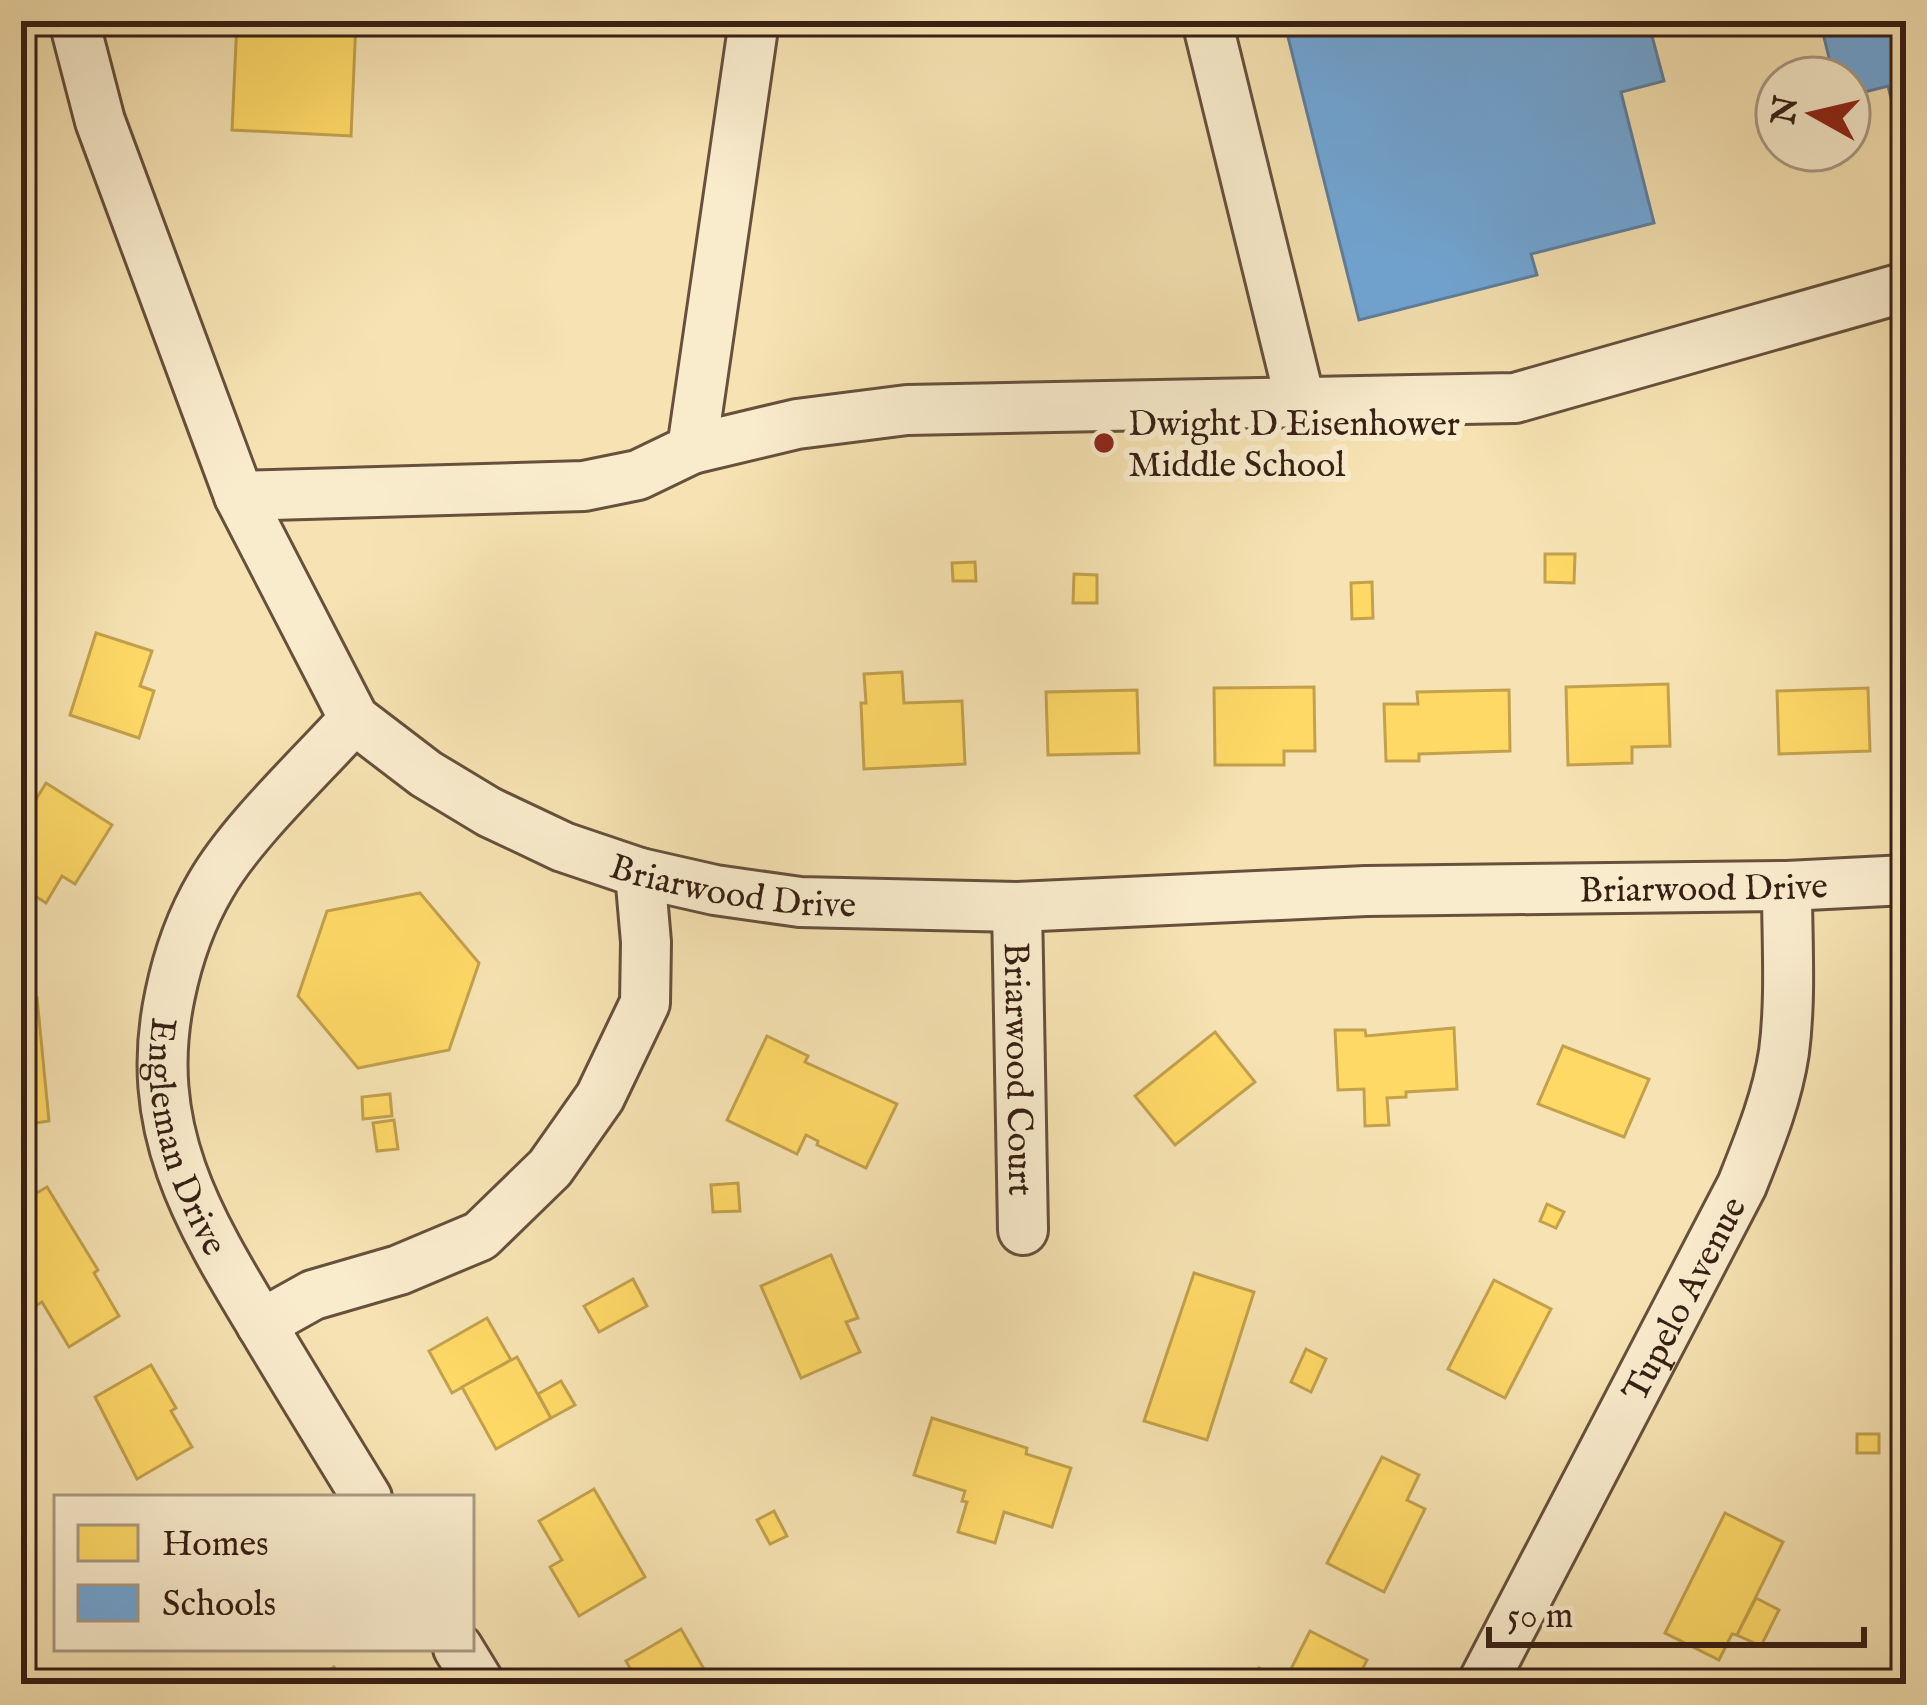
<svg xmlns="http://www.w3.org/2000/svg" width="1927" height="1705" font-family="'IM FELL English',serif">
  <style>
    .homes { fill: #ffd966; stroke: #c3a14d; stroke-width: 3 }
    .schools { fill: #6fa8dc; stroke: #5e7fa0; stroke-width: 3 }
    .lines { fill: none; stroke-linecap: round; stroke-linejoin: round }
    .minor-casing { stroke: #67503c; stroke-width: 54 }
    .minor { stroke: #f9eccd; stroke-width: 48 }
    .poi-dot { fill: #8f2418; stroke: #f9eccd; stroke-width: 4.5 }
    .labels { text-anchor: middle; stroke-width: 12; stroke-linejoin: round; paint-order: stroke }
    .poi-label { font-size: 36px; fill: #371f14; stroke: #f9eccd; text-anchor: start }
    .street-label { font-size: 36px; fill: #371f14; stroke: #f9eccd }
  </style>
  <rect width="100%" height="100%" fill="#f6e2b2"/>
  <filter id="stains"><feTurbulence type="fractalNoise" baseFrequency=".00167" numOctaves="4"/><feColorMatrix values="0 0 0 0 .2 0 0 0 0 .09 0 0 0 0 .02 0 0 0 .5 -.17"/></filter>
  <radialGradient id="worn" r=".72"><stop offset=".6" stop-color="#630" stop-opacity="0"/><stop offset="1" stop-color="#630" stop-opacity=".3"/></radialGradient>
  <g class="homes">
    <path d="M237,21H356L351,136L232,130Z"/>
    <path d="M1545,554H1575L1574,583L1545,582Z"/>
    <path d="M975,562L976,581H953L952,563Z"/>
    <path d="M1074,574L1097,575V603H1073Z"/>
    <path d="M1372,582L1373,618L1352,619L1351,583Z"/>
    <path d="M96,633L152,651L140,686L154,691L139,738L70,715Z"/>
    <path d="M902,672L904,703L962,701L965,764L864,769L861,703H866L864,674Z"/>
    <path d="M1668,684L1670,746L1632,747V763L1568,765L1566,687Z"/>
    <path d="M1314,687L1315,751H1284V765H1215L1214,688Z"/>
    <path d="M1868,688L1870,751L1779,754L1777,691Z"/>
    <path d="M1137,690L1139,753L1048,755L1046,692Z"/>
    <path d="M1509,690L1510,751L1419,754V761H1386L1384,704H1418L1417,692Z"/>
    <path d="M46,783L112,825L75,884L62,876L46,903L21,887V824Z"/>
    <path d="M420,893L479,963L449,1050L358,1068L298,996L327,911Z"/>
    <path d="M37,998L49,1121L21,1125V1000Z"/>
    <path d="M1454,1028L1457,1089L1406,1092V1097L1387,1098L1389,1125L1365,1126L1364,1089L1338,1090L1335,1030H1365L1366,1036Z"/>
    <path d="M1215,1032L1255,1082L1175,1145L1135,1096Z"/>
    <path d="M767,1036L808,1056L805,1062L897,1104L866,1168L817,1145L818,1141L806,1135L797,1154L727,1120Z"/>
    <path d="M1563,1046L1649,1079L1624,1137L1538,1104Z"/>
    <path d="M390,1094L392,1116L363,1119L362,1097Z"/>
    <path d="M394,1120L398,1149L377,1151L373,1123Z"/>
    <path d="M738,1183L740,1211L713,1212L711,1185Z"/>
    <path d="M47,1187L98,1270L94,1273L119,1316L69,1347L42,1302L37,1305L21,1279V1202Z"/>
    <path d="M1547,1204L1564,1212L1556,1228L1540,1221Z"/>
    <path d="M831,1255L858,1318L846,1322L860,1352L801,1378L761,1286Z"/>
    <path d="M1194,1273L1254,1292L1207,1440L1144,1421Z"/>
    <path d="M633,1279L647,1306L599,1332L584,1306Z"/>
    <path d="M1494,1280L1551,1309L1505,1398L1448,1369Z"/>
    <path d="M487,1318L511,1360L452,1393L429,1351Z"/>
    <path d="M1306,1349L1326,1359L1311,1392L1291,1382Z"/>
    <path d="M517,1357L551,1418L496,1449L462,1387Z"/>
    <path d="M151,1365L176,1408L171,1411L192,1447L137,1479L95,1397Z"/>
    <path d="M561,1381L575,1405L551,1418L538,1394Z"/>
    <path d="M932,1418L1027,1448L1026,1454L1071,1468L1052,1527L1004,1512L995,1543L958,1532L967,1502L962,1501L965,1491L914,1475Z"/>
    <rect x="1857" y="1434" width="22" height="19"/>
    <path d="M1382,1457L1419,1475L1407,1500L1425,1509L1384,1592L1327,1563Z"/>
    <path d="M594,1489L645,1577L579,1616L550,1567L562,1560L539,1521Z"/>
    <path d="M774,1511L787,1536L770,1544L757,1520Z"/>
    <path d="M1725,1513L1783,1542L1737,1635L1732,1634L1719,1660L1665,1633Z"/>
    <path d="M1756,1598L1779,1610L1761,1646L1737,1635Z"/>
    <path d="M681,1629L712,1683L734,1670L742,1684H639L626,1661Z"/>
    <path d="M1310,1631L1367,1660L1355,1684H1250L1259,1668L1285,1681Z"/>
    <path d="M334,1667L345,1684H308Z"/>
  </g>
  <g class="schools">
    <path d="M1284,21H1648L1664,81L1621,92L1654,223L1531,254L1537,275L1359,320Z"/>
    <path d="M1820,21H1906V116L1896,118L1888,86L1849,96V78H1834Z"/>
  </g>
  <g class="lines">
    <defs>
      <g id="minor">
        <path id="s1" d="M74,21L100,121L239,496L354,719L426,774L489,812L563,847L640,873L715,890L800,902L1017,907L1366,891L1787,886L1906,880"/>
        <path d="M1207,21L1300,400"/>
        <path d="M692,449L797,424L907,410L1515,398L1906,287"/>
        <path d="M239,496L584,486L638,475L692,449L754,21"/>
        <path id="s2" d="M354,719C311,767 242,831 211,885C191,919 178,956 170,995C142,1127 197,1218 263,1327C297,1384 332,1441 367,1498"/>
        <path id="s3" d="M1017,907L1023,1230"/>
        <path d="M261,1324L313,1295L399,1270L480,1236L550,1168L600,1097L645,1003L646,942L640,873"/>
        <path d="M458,1648L480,1684"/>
        <path id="s4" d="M1482,1684L1742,1185C1759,1142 1777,1099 1784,1052C1791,998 1787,941 1787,886"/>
      </g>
    </defs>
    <use href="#minor" class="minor-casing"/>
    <use href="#minor" class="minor"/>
  </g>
  <circle class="poi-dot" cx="1104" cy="443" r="12"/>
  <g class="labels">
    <g class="poi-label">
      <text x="1128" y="435">Dwight D Eisenhower<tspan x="1128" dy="41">Middle School</tspan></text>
    </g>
    <g class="street-label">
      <text dy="13" stroke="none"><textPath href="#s1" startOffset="1176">Briarwood Drive</textPath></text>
      <text dy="13" stroke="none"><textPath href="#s1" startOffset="2148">Briarwood Drive</textPath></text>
      <text dy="13" stroke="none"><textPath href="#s3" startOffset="162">Briarwood Court</textPath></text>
      <text dy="13" stroke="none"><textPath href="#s2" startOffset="483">Engleman Drive</textPath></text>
      <text dy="13" stroke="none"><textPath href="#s4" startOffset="435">Tupelo Avenue</textPath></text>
    </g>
  </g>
  <rect width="1927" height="1705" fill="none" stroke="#f6e2b2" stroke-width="72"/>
  <rect x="24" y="24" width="1879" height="1657" fill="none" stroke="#371f14" stroke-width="6"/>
  <rect x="36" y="36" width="1855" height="1633" fill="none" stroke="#371f14" stroke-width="3"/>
  <rect x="54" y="1495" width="420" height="156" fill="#f9eccd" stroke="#ab9a83" stroke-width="3"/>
  <rect x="78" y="1525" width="60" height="36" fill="#ffd966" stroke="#ab9a83" stroke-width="3"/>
  <text x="162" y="1555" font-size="36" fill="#371f14">Homes</text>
  <rect x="78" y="1585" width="60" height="36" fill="#6fa8dc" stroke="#ab9a83" stroke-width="3"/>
  <text x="162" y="1615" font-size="36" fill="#371f14">Schools</text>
  <g transform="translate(1813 114) rotate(278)"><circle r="57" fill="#f9eccd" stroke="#ab9a83" stroke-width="3"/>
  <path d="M0-9L21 45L0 30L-21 45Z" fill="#8f2418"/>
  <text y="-18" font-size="33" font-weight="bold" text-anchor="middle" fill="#371f14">N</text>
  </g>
  <path d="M1489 1627v18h375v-18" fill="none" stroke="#371f14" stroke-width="6"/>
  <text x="1507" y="1627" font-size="36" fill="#371f14" stroke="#f9eccd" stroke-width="9" paint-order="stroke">50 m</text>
  <rect width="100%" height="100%" filter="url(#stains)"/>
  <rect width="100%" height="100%" fill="url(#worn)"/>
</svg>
